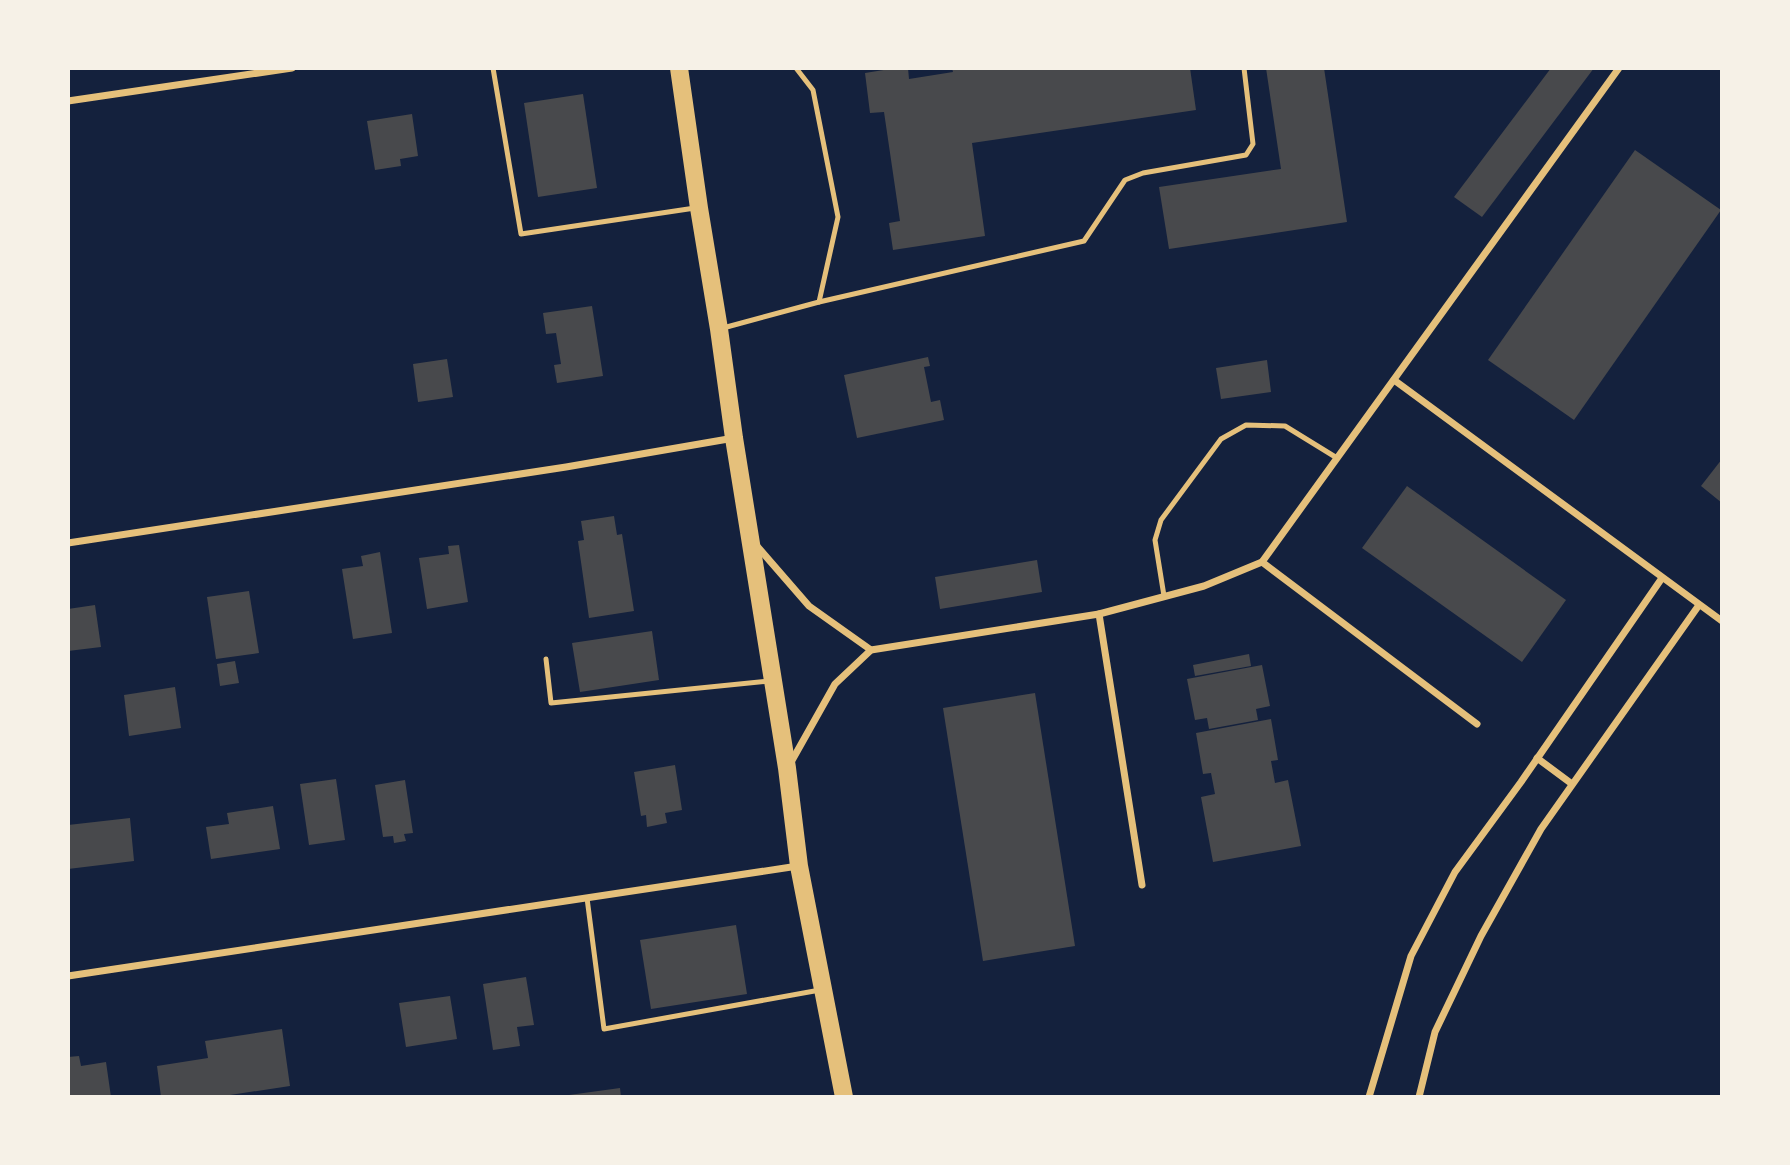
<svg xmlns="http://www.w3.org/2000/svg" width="1790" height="1165" font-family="Mulish,sans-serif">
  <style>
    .building { fill: #48494c }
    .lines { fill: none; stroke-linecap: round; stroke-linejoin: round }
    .service { stroke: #e5c07b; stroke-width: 5 }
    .minor { stroke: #e5c07b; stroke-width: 7 }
    .primary { stroke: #e5c07b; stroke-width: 18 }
  </style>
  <rect width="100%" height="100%" fill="#14213d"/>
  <g class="building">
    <path d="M896,68H908L909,79L953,72L952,68H1190L1196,110L972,143L985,236L893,250L889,223L900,221L884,112L870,113L865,73Z"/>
    <path d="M1266,68H1324L1347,222L1169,249L1159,187L1281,169Z"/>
    <path d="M1551,68H1594L1482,217L1454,197Z"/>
    <path d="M583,94L597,188L538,197L524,103Z"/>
    <path d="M412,114L418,156L400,159L401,166L375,170L367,121Z"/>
    <path d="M1635,150L1721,210L1574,420L1488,360Z"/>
    <path d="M592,306L603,376L557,383L554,365L561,364L556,333L546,334L543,313Z"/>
    <path d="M928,357L930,366L924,367L931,402L940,400L944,420L857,438L844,375Z"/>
    <path d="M447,359L453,397L418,402L413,364Z"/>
    <path d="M1267,360L1271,392L1221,399L1216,368Z"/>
    <path d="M1722,459V503L1701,486Z"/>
    <path d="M1407,486L1566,600L1522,662L1362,548Z"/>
    <path d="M614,516L617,535L622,534L634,611L589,618L578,541L584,540L581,521Z"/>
    <path d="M459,545L468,602L427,609L419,558L449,554L448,546Z"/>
    <path d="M380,552L392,633L353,639L342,569L363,566L361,556Z"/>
    <path d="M1037,560L1042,592L940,609L935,577Z"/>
    <path d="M249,591L259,653L216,659L207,597Z"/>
    <path d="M95,605L101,647L68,651V609Z"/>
    <path d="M652,631L659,680L580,692L572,643Z"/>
    <path d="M1249,654L1251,666L1195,676L1193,665Z"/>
    <path d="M235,661L239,683L220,686L217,664Z"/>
    <path d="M1262,665L1270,706L1256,709L1258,720L1209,729L1207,718L1195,720L1187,679Z"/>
    <path d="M175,687L181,728L129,736L124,695Z"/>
    <path d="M1035,693L1075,946L983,961L943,708Z"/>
    <path d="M1271,719L1278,760L1271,761L1275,783L1288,780L1301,846L1213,862L1201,797L1215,794L1211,773L1203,774L1196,733Z"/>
    <path d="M675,765L682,810L665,813L667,823L647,827L646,815L641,816L634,772Z"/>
    <path d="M336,779L345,840L309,845L300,784Z"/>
    <path d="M405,780L413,833L404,834L406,841L394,843L393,836L383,837L375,785Z"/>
    <path d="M273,806L280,849L211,859L206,827L229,824L227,813Z"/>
    <path d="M130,818L134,861L68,869V825Z"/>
    <path d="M736,925L747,994L651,1009L640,940Z"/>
    <path d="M526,977L534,1025L517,1027L520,1046L493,1050L483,984Z"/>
    <path d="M450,996L457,1039L406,1047L399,1003Z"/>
    <path d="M282,1029L290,1086L217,1097H161L157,1066L208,1058L205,1041Z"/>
    <path d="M79,1056L81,1066L106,1062L111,1097H68V1057Z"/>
    <path d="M620,1088L621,1097H570L569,1095Z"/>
  </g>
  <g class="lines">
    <g class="service">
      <path d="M493,68L521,234L695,208"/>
      <path d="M819,302L1084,241L1125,180L1143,173L1246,155L1253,144L1244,68"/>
      <path d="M723,328L819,302L838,217L813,90L796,68"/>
      <path d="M1164,596L1155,540L1161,520L1221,439L1246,425L1285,426L1337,458"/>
      <path d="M546,659L551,703L770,681"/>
      <path d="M587,898L604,1029L820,990"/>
    </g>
    <g class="minor">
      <path d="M68,101L292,68"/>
      <path d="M1394,380L1722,621"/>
      <path d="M68,543L566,467L734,438"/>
      <path d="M756,545L809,606L871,650"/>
      <path d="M1262,562L1477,724"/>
      <path d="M1099,614L1142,885"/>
      <path d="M1537,758L1572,784"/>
      <path d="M790,764L835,684L871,650L1099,614L1204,586L1262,562L1619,68"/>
      <path d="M68,976L798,866"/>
      <path d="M1369,1097L1411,956L1455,872L1521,782L1662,578"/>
      <path d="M1419,1097L1435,1032L1481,936L1541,829L1699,605"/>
    </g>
    <path class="primary" d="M679,68L699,208L719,329L734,438L787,768L799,866L844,1097"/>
  </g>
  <rect width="1790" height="1165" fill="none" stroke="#f6f1e7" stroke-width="140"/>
</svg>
